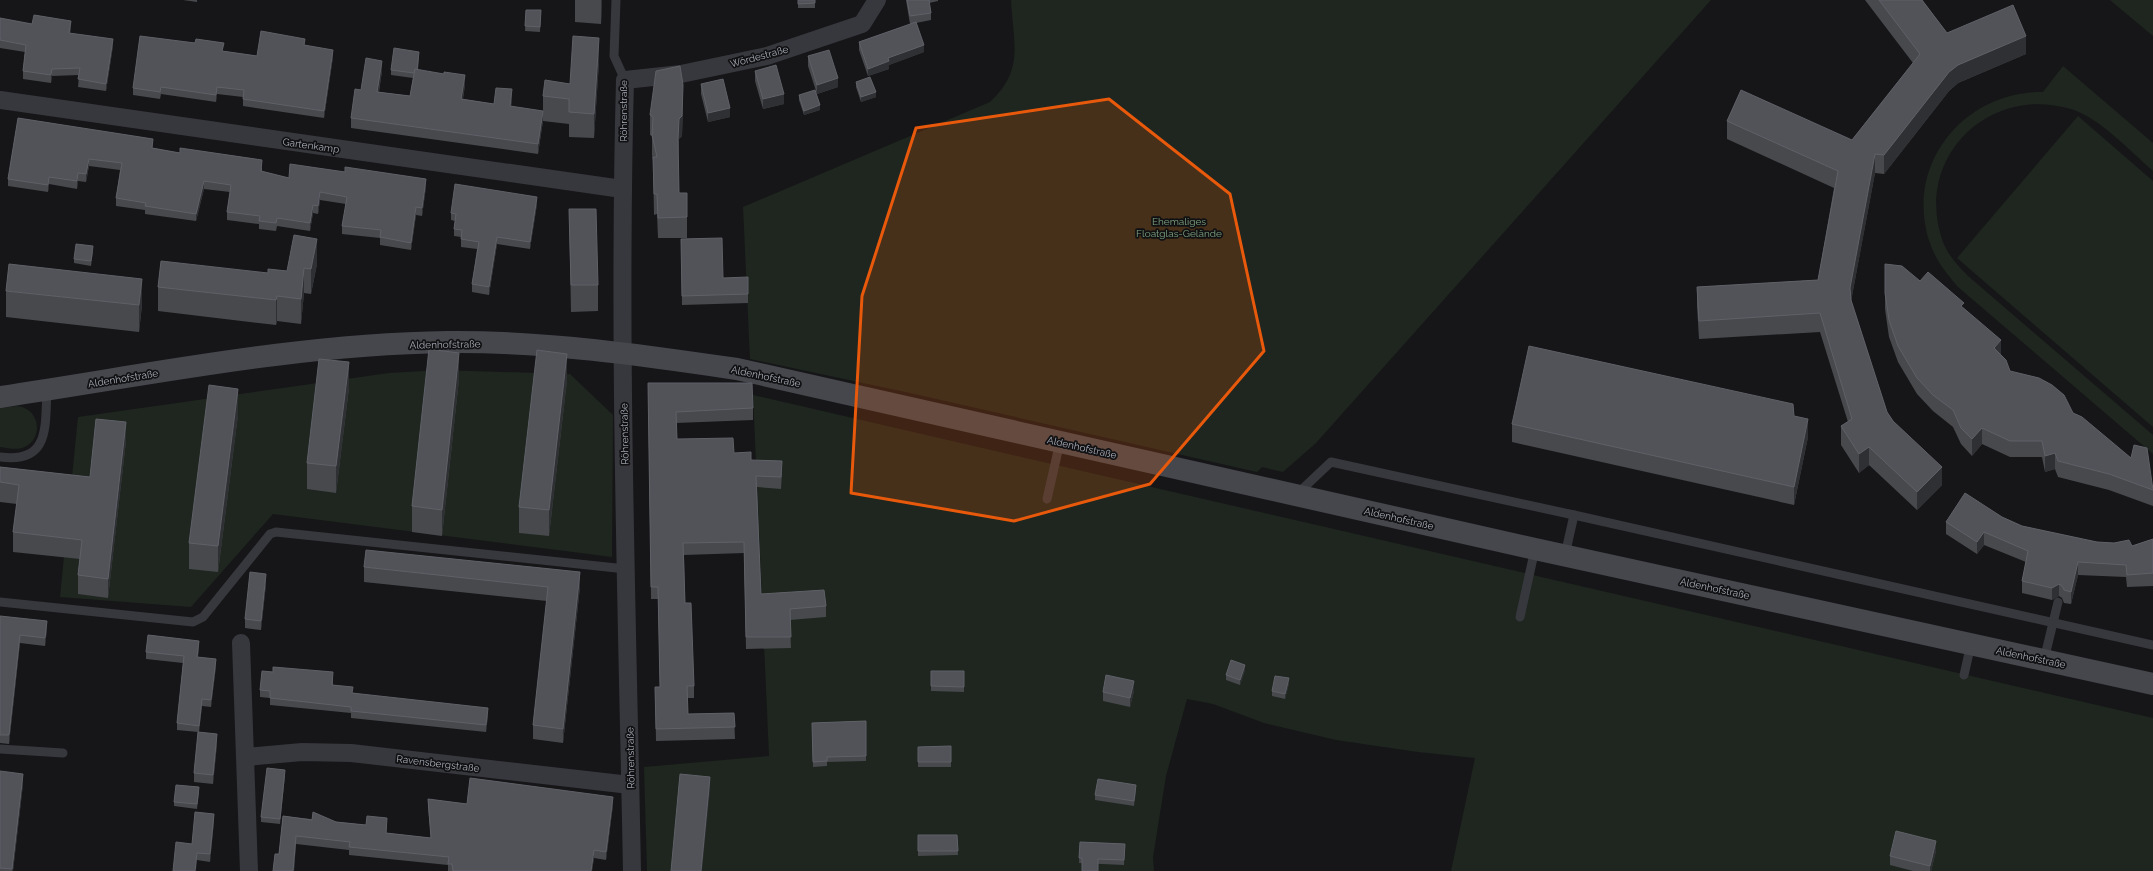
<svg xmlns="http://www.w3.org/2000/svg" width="2153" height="871" font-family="Raleway,sans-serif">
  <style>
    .green { fill: #1e261f }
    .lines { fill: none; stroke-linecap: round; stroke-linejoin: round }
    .lane { stroke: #37383d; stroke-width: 9 }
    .street { stroke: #37383d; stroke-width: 18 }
    .secondary { stroke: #45474d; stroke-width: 22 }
    .wall { fill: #47494d }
    .shaded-wall { fill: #2f3033 }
    .building { fill: #525359; stroke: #5f6168 }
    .marked { fill: #e8590c; fill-opacity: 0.2; stroke: #e8590c; stroke-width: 3; stroke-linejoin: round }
    .labels { text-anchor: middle; stroke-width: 3.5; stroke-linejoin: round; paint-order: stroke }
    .street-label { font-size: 10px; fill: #a8adb8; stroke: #111113 }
    .park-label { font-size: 10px; fill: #7fa381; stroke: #111113 }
  </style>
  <rect width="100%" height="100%" fill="#161618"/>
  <g class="green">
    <path d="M1011,0H1711L1316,443L1283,472L1262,467L1257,472L910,393L750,359L743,207L990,102C1025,69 1013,43 1011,0Z"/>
    <path d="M2110,0H2153V36Z"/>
    <path d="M2063,66L2153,143V171C2130,151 2100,118 2071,109C1987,84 1913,160 1943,242C1948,255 1958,266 1968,276L2153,435V454L1958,287C1947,274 1937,262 1931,246C1902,168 1962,91 2043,92Z"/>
    <path d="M2078,116L2153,181V427L1957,258Z"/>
    <path d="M440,370L570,374L613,415L612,557L273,514L191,607L60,597L78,417L389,373Z"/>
    <path d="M753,395L2153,718V871H1451L1475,758L1418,752L1336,740L1264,723L1213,704L1187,699L1166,776L1153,857L1154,871H647L644,767L769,756Z"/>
    <path d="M18,406C41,409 44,441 22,448C15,450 7,448 0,447V408Z"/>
  </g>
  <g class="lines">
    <g class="lane">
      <path d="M616,0L614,56L625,80"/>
      <path d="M0,457C50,464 45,427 47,390"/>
      <path d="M1297,494L1331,462L1574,515L2153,645"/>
      <path d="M1047,499L1060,442"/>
      <path d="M1565,555L1574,515"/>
      <path d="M0,602L193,622L203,617L270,534L276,532L626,569"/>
      <path d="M1520,617L1535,549"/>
      <path d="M2044,660L2058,602"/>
      <path d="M1964,675L1971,644"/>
      <path d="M0,749L63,753"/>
    </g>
    <g class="street">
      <path d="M0,100L622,189"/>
      <path d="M241,643L249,871"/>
      <path d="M246,757L302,752L351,753L630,785"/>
      <path d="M632,871C627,607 618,343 625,80L681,74L767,56L862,24L877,0"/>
    </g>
    <path class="secondary" d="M0,397C148,375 297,344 448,342C545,341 641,355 737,369L1535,549L2153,684"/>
  </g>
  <g class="wall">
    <path d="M183,0H197V2Z"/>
    <path d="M575,0H602L601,24L575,22Z"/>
    <rect x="798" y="0" width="17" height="8"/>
    <path d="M906,0H938V1L929,3L931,13V20L916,23L924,52L889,65V69L868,76L859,50V42L914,23L910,24Z"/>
    <path d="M1865,0H1922L1947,33L2026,54L1958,83L1949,91L1884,174L1875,173L1851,301L1887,412L1893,421L1942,485L1917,510L1869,465L1859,473L1841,445V426L1848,422L1820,332L1699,339L1697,306V287L1818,280L1834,188L1727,139V121L1852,140L1913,63Z"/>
    <path d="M526,10H541L540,32L525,31Z"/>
    <path d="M0,21L32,24L71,28L70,33L113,46L106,91L78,87L79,75L52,76L51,83L23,79V71L25,52L0,48Z"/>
    <path d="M305,45L333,57L324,118L243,106V97L217,94L216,102L161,94L160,99L133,95V88L223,51L257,56Z"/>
    <path d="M808,56L838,87L817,94L808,66Z"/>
    <path d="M419,57L418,70L465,85L463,99L494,104L512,100L511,106L543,121L538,154L351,128V118L361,90L382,71L379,92L410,96L413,78L391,75V70Z"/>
    <path d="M599,62L594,138L569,137V124L543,121V96L570,84Z"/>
    <path d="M755,71L784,104L763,109L755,81Z"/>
    <path d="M856,82L876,97L861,102L856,87Z"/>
    <path d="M701,84L730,117L708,122L701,94Z"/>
    <path d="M799,95L820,110L804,115L799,100Z"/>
    <path d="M683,105L682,136L679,139L678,153L679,193L687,217V238H658L657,214L654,215L653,161L652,155V136L650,135V115Z"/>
    <path d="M18,118L153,148L262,168V172L289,178L426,187L422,216L416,215L411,250L380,245V238L342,234V226L346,204L320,200L318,214L313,213L310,231L277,226L276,231L259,229V224L227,220V212L230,192L204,189L196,221L145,214V210L116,206V198L120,170L89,166L86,182L78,181L77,189L49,184L48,192L8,186V179Z"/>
    <path d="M537,204L530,249L497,244L489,295L472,292V284L477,249L461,247V237L454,236V229L455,221L451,220V213Z"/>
    <path d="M569,209L598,285V311L571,312Z"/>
    <path d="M681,239L723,278L748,294V303L682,305Z"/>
    <path d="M93,251L91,266L74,263V259Z"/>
    <path d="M317,264L311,294L304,293L301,324L277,321L276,325L158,311V287L287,271Z"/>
    <path d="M1885,264L1920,281L1964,309L2001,355L2010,371L2073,413L2153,490V506L2109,490L2058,477L2055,469L2045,472L2042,457H2010L1982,444L1972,456L1961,444L1953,427L1933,411L1917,394L1898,362L1889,337L1885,309Z"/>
    <path d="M6,291L142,305L139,332L6,317Z"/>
    <path d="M459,379L442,536L412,532V506Z"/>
    <path d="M567,380L549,536L519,533V507Z"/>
    <path d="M648,383L753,408V420L676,423L677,439L734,453L782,473L781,489L757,487L761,594L826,606V617L790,620L791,648L746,649L744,553L684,555L685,603L694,686V698H687L688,714L734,713L735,739L656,741L655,687H660L658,599H651Z"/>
    <path d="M349,388L336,493L307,489V463Z"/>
    <path d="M238,415L218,572L189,569V543Z"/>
    <path d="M1794,416L1808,437L1794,505L1512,442V424Z"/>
    <path d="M126,441L108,598L78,594V575L80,559L13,552V532L17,504L0,502V467L90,477Z"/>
    <path d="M2002,517L2022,526L2097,542L2132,546L2153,539V586L2127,587L2126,577L2078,575L2071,604L2064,603L2062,598L2059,596L2052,600L2022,593V581L2026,562L1984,545L1977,554L1946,534V522Z"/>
    <path d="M364,567L580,587L563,743L533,739V725L547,601L364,582Z"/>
    <path d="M266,584L261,630L245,628V619Z"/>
    <path d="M0,616L47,629L45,646L20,643L9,744L0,743Z"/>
    <path d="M199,647L198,657L216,666L211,707L202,706L199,732L217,744L213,784L194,782V773L198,732L177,730V723L183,663L146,659V652Z"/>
    <path d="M1245,670L1240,685L1226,680V675Z"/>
    <path d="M931,671H964V692L931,691Z"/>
    <path d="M273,672L333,679V685L353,693L488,715L486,732L351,718V713L270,705V698L260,697V690Z"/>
    <path d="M1289,683L1285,699L1272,696V691Z"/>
    <path d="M1134,691L1130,707L1103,701V692Z"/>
    <path d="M866,721V761L827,762V766L813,767L812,723Z"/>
    <path d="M951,746V767H918V747Z"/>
    <path d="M0,771L23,784L13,871H0Z"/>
    <path d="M285,775L280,824L261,822V817Z"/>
    <path d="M1136,790L1134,806L1095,800V795Z"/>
    <path d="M199,792L197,809L174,806V802Z"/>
    <path d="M428,799L467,804L613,805L606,860L594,858L592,871H448V865L349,855V850L296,844L294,871H273L279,854L283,816L366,825L387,826L386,833L431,838L428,807Z"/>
    <path d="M214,821L210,862L197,860L192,844Z"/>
    <path d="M918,835H957L958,855L918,856Z"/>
    <path d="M1080,842L1125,844L1124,865L1079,863Z"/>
    <path d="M1936,851L1931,871H1913L1890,865V856Z"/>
  </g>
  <g class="shaded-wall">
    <path d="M601,0H602L601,24Z"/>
    <path d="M71,21V28L69,40V33Z"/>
    <path d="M2026,36V54L1958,83L1949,91L1884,174V155L1949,72L1958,65Z"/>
    <path d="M599,38V62L594,138V114Z"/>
    <path d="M113,39V46L106,91V84Z"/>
    <path d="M924,45V52L889,65V69L868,76V69L888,58Z"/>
    <path d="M333,50V57L324,118V111Z"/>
    <path d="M419,52V57L416,78V74Z"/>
    <path d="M382,61V71L377,102V92Z"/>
    <path d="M52,69V76L51,83V75Z"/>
    <path d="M465,75V85L461,109V99Z"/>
    <path d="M838,78V87L817,94V85Z"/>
    <path d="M683,85V105L682,136L679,139L678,159V139L679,119Z"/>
    <path d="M217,87V94L216,102V95Z"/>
    <path d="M512,89V100L510,116V106Z"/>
    <path d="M876,92V97L861,102V97Z"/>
    <path d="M784,94V104L763,109V99Z"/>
    <path d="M820,105V110L804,115V111Z"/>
    <path d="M730,108V117L708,122V113Z"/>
    <path d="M543,111V121L538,154V144Z"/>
    <path d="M1875,154V173L1850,307V288Z"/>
    <path d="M89,159V166L86,182V174Z"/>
    <path d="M78,173V181L77,189V181Z"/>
    <path d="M49,177V184L48,192V185Z"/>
    <path d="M426,179V187L422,216V208Z"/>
    <path d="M204,181V189L196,221V214Z"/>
    <path d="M320,192V200L318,214V206Z"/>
    <path d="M537,197V204L530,249V242Z"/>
    <path d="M313,205V213L310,231V223Z"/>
    <path d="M416,207V215L411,250V243Z"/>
    <path d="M497,237V244L489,295V287Z"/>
    <path d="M317,239V264L311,294V269Z"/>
    <path d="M93,246V251L91,266V261Z"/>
    <path d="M304,268V293L301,324V299Z"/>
    <path d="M142,279V305L139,332V305Z"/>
    <path d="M277,296V321L276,325V300Z"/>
    <path d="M2001,340V357L1994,348Z"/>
    <path d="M459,353V379L442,536V510Z"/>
    <path d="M567,354V380L549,536V510Z"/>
    <path d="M349,362V388L336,493V466Z"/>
    <path d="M238,389V415L218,572V546Z"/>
    <path d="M1808,419V437L1794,505V487Z"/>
    <path d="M126,422V441L108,598V579Z"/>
    <path d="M1982,428V444L1972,456V439Z"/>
    <path d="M1869,447V465L1859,473V454Z"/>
    <path d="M2055,453V469L2045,472V456Z"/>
    <path d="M1942,467V485L1917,510V492Z"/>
    <path d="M1984,532V545L1977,554V542Z"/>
    <path d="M2078,562V575L2071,604V592Z"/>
    <path d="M580,572V587L563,743V729Z"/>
    <path d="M266,574V584L261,630V621Z"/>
    <path d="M2059,584V596L2052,600V588Z"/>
    <path d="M47,621V629L45,646V638Z"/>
    <path d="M20,635V643L9,744V735Z"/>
    <path d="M199,641V647L197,663V657Z"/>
    <path d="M216,659V666L211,707V700Z"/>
    <path d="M1245,665V670L1240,685V680Z"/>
    <path d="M1289,678V683L1285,699V694Z"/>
    <path d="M1134,681V691L1130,707V698Z"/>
    <path d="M202,699V706L199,732V726Z"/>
    <path d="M488,708V715L486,732V725Z"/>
    <path d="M217,734V744L213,784V775Z"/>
    <path d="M285,770V775L280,824V819Z"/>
    <path d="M23,774V784L13,871H12Z"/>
    <path d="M710,777V791L702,871H701Z"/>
    <path d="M1136,785V790L1134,806V801Z"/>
    <path d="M613,797V805L606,860V852Z"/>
    <path d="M214,814V821L210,862V854Z"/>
    <path d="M387,818V826L386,841V833Z"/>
    <path d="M296,836V844L294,871H293Z"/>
    <path d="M1936,841V851L1931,871H1930V866Z"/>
    <path d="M594,850V858L592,871H591Z"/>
    <path d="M197,853V860L196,871H195Z"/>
  </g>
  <g class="building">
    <path d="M798,0H815V3L798,4Z"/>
    <path d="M907,0H929L931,13L910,16Z"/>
    <path d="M1879,0H1922L1947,33L2013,5L2026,36L1958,65L1949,72L1884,155L1875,154L1850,288L1851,300L1887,412L1893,421L1942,467L1917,492L1869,447L1859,454L1841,426L1852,419L1820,313L1699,321L1697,287L1818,280L1838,171L1727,121L1741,90L1852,140L1920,54Z"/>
    <path d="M526,10H541L540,27L525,26Z"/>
    <path d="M34,15L71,21L69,33L113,39L106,84L78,79L80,68L52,69L51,75L23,71L26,45L0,40V18L32,24Z"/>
    <path d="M916,22L924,45L888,58L889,61L868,69L859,42Z"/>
    <path d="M261,31L305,39L304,45L333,50L324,111L243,99L244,90L217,87L216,95L161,87L160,92L133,88L140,36L195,43L196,39L224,43L222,51L257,56Z"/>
    <path d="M573,36L599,38L594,114L569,112V99L543,96L545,80L570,84Z"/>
    <path d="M394,48L419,52L417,70L415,69L414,73L391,70Z"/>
    <path d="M829,50L838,78L817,85L808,56Z"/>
    <path d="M366,58L382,61L377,92L410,96L415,69L444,74V72L465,75L461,99L494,104L496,88L512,89L510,106L543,111L538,144L351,118L355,89L361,90Z"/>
    <path d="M776,65L784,94L763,99L755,71Z"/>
    <path d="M680,66L683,85L682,116L679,119L678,139L679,193H687V217L658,218L657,194H654L653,157H657L652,135L653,117L650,115L656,71Z"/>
    <path d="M870,77L876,92L861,97L856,82Z"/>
    <path d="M723,79L730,108L708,113L701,84Z"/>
    <path d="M815,90L820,105L804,111L799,95Z"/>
    <path d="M18,118L153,139L152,148L180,153V148L262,160L261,171L289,178L290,164L345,172V167L426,179L422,208L416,207L411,243L380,237L381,230L342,226L347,197L320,192L318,206L313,205L310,223L277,218L276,223L259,221L260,216L227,212L231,185L204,181L196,214L145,206L146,203L116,198L122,163L89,159L86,174L78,173L77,181L49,177L48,185L8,179Z"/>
    <path d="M455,184L537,197L530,242L497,237L489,287L472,284L479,242L461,239L462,230L454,229L456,214L451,213Z"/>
    <path d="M569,209H596L598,285H571Z"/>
    <path d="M294,235L317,239L311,269L304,268L301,299L277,296L276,300L158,287L161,261L268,273V269L287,271Z"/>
    <path d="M722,238L723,278L748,277V294L682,296L681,239Z"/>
    <path d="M76,244L93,246L91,261L74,259Z"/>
    <path d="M9,264L142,279L139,305L6,291Z"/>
    <path d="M1885,264L1902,266L1920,281L1928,272L1964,303L1961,306L2001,340L1994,348L2006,360L2010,371L2039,378L2052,385L2064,395L2073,413L2082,417L2131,458L2134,445L2147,448L2153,490L2109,474L2058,461L2055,453L2045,456L2042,441H2010L1982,428L1972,439L1961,428L1953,410L1933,395L1917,378L1898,346L1889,320L1885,293Z"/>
    <path d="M1529,346L1793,404L1794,416L1808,419L1794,487L1512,424Z"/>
    <path d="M429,349L459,353L442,510L412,506Z"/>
    <path d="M537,350L567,354L549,510L519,507Z"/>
    <path d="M319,359L349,362L336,466L307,463Z"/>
    <path d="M648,383H752L753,408L676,412L677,439L733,438L734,453L751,452V460L782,461L781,477L756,476L761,594L824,590L826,606L790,609L791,637H746L744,542L683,543L685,603H691L694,686H687L688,714L734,713L735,727L656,729L655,687H660L658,587H651Z"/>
    <path d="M209,385L238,389L218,546L189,543Z"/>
    <path d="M96,419L126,422L108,579L78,575L82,540L13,532L19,485L0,482V467L90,477Z"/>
    <path d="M1965,493L2002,517L2022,526L2097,542L2114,543L2129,540L2132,546L2153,539V573L2127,575L2126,565L2078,562L2071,592L2064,590L2062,586L2059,584L2052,588L2022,581L2028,551L1984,532L1977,542L1946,522Z"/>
    <path d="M366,550L580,572L563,729L533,725L548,587L364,567Z"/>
    <path d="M250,572L266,574L261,621L245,619Z"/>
    <path d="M0,616L47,621L45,638L20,635L9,735H0Z"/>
    <path d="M148,635L199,641L197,657L216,659L211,700L202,699L199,726L177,723L184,656L146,652Z"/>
    <path d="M1231,660L1245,665L1240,680L1226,675Z"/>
    <path d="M273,667L333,672L332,685L353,687L352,693L488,708L486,725L351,711V707L270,698V691L260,690L262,671L273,672Z"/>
    <path d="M931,671H964V687L931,686Z"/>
    <path d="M1106,675L1134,681L1130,698L1103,692Z"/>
    <path d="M1275,676L1289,678L1285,694L1272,691Z"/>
    <path d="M866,721V756L827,757V761L813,762L812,723Z"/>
    <path d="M198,732L217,734L213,775L194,773Z"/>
    <path d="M951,746V762H918V747Z"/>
    <path d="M267,768L285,770L280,819L261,817Z"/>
    <path d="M0,771L23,774L12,869L0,868Z"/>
    <path d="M680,774L710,777L701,871H671Z"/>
    <path d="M470,778L613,797L606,852L594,850L591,871H453L452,864H448L449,857L349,847L350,842L296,836L293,871H273L275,854H279L283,816L312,820L313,812L336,822L366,825L367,816L387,818L386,833L431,838L428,799L467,804Z"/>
    <path d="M1098,779L1136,785L1134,801L1095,795Z"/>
    <path d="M176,785L199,787L197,804L174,802Z"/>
    <path d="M195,812L214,814L210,854L197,853L195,871H173L176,842L192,844Z"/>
    <path d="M1896,831L1936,841L1930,866L1890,856Z"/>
    <path d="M918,835H957L958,851H918Z"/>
    <path d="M1080,842L1125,844L1124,860L1098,859V871H1082V858H1079Z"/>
  </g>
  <path class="marked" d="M1109,99L1230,194L1264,351L1150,484L1014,521L851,493L862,296L916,128Z"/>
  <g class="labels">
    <g class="street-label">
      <text transform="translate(759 56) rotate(-15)" y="4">Wördestraße</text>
      <text transform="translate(623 111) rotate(-90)" y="4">Röhrenstraße</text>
      <text transform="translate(311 145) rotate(8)" y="4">Gartenkamp</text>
      <text transform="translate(445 344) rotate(-1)" y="4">Aldenhofstraße</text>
      <text transform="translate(766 376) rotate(12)" y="4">Aldenhofstraße</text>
      <text transform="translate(123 378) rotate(-9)" y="4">Aldenhofstraße</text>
      <text transform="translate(624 434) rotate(-91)" y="4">Röhrenstraße</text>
      <text transform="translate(1082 447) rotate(13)" y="4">Aldenhofstraße</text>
      <text transform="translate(1399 518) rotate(13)" y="4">Aldenhofstraße</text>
      <text transform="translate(1715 588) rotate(12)" y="4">Aldenhofstraße</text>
      <text transform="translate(2031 657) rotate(12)" y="4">Aldenhofstraße</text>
      <text transform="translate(630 758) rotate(-91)" y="4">Röhrenstraße</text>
      <text transform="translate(438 763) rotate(7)" y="4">Ravensbergstraße</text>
    </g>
    <g class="park-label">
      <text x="1179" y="225">Ehemaliges<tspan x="1179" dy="12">Floatglas-Gelände</tspan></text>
    </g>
  </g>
</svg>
